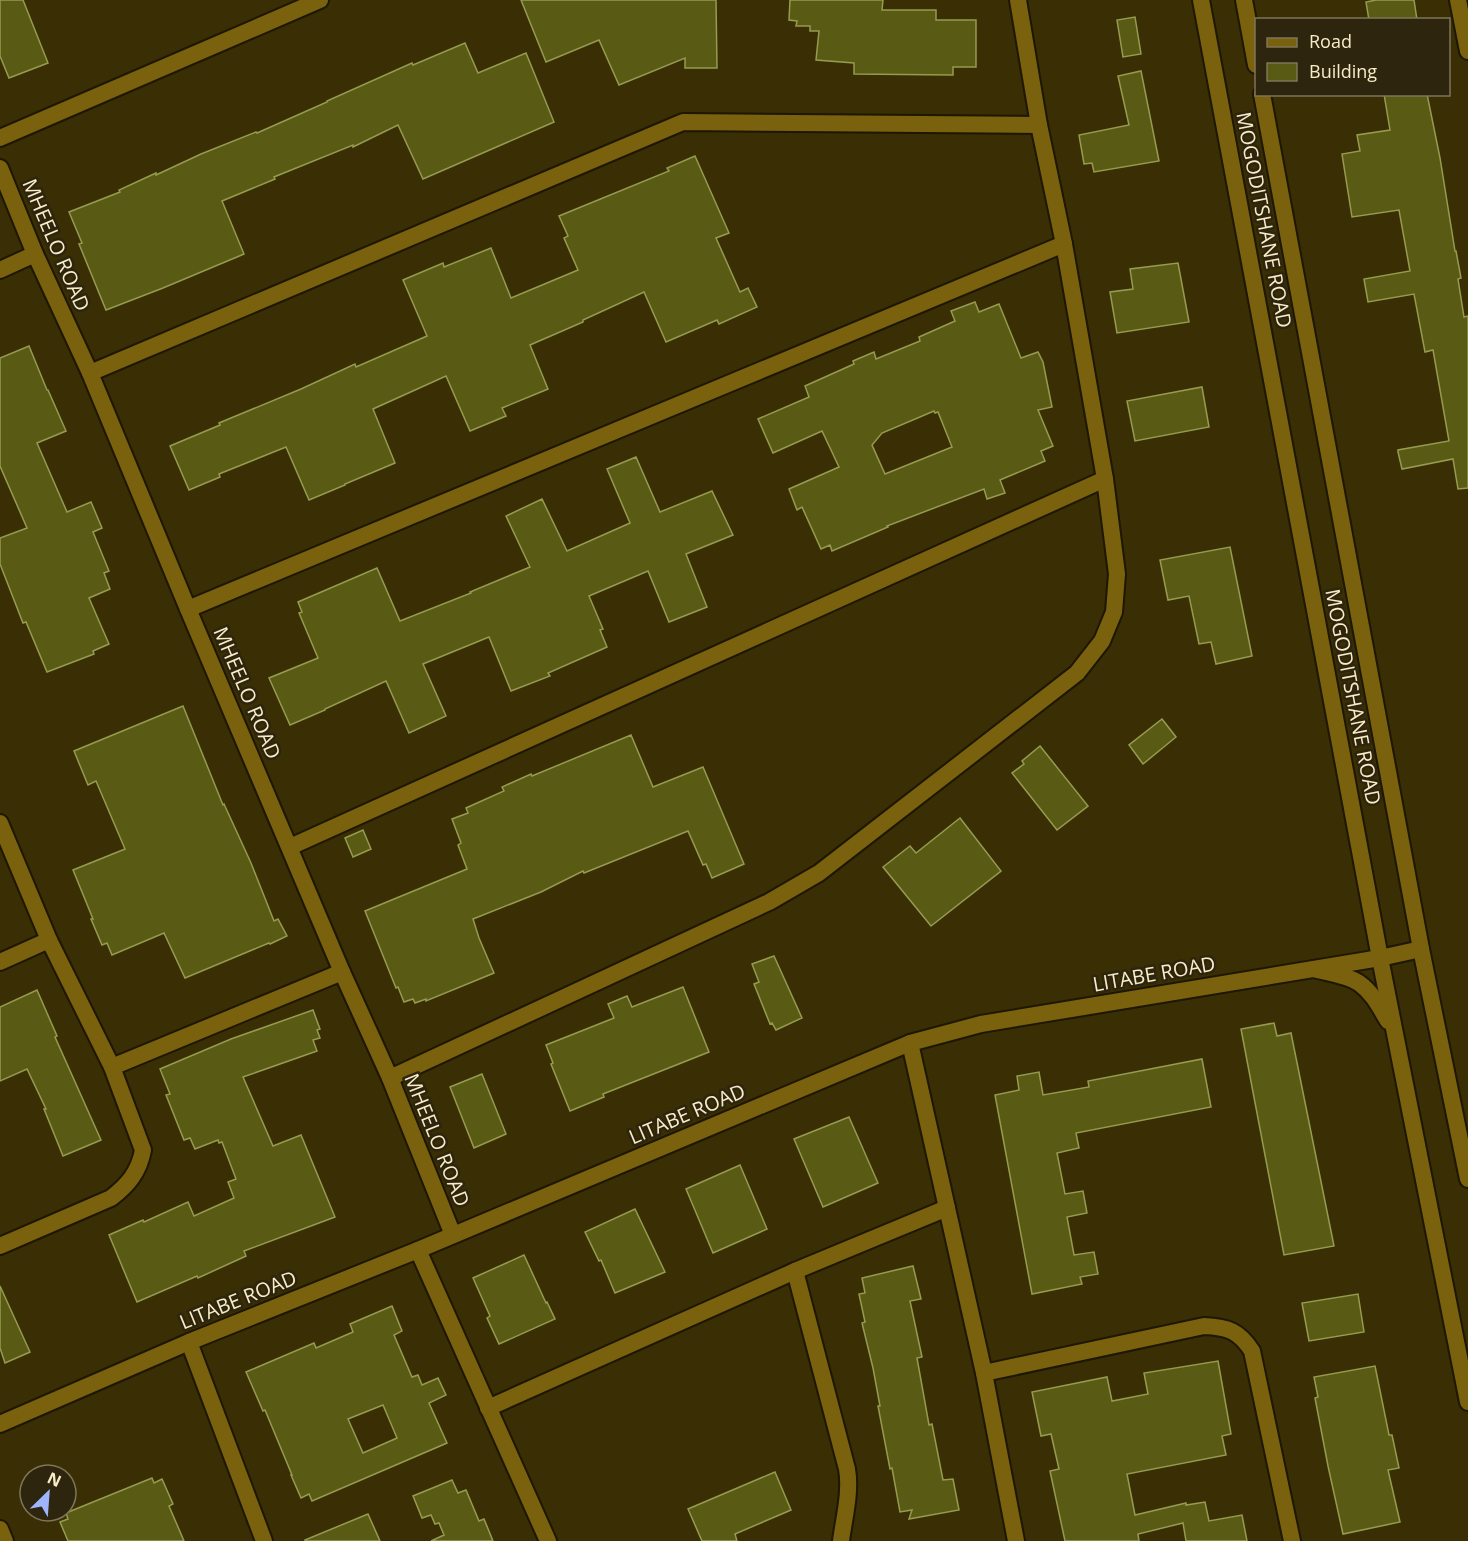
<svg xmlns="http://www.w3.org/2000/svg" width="1468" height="1541" font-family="'Open Sans',sans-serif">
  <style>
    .building { fill: #595b15; stroke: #979b50; stroke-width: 1.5; fill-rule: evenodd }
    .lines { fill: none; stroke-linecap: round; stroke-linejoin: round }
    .minor-casing { stroke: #1e1702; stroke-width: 20 }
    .secondary-casing { stroke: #1e1702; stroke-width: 20 }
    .minor { stroke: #79610e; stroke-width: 16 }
    .secondary { stroke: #79610e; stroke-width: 16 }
    .labels { text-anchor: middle; stroke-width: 5; stroke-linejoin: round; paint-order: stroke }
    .street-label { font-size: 20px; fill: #f9ecc8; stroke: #2d250d }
  </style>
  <rect width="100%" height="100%" fill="#3a2e04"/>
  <g class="building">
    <path d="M0,0H23L48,63L9,78L0,56Z"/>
    <path d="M521,0H716L717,68H685V58L619,85L599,40L546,62Z"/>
    <path d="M790,0H883L882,10H936V20H976V67H953V75L854,74V63L816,60L819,31H810V26H796L797,21L789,20Z"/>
    <path d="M1376,0H1414L1417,20H1369L1366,2Z"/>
    <path d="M1135,17L1141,54L1123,57L1117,20Z"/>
    <path d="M465,43L478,73L526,53L554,122L423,179L398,125L353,147V145L274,177L275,179L222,201L244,254L163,288L106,310L79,244L82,243L69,212L120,192L119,190L156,173V175L201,154L256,132L257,133L327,102V101L412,63L413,65Z"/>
    <path d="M1141,71L1159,161L1094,172L1092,163L1084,164L1079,135L1129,125L1118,76Z"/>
    <path d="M1384,94H1427L1440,158L1455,251H1456L1461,278L1458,279L1464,317L1468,316V488L1458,489L1453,459L1402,469L1398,452V450L1449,441L1433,350L1425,352L1414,294L1368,302L1364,279L1410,271L1399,210L1352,217L1342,154L1360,151L1357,135L1390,130Z"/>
    <path d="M695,156L729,233L716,238L740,292L748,288L757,307L719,324L717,320L666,342L644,292L583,320V322L530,345L548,389L502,408L506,416L470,431L446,376L373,409L395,463L345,484V485L309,500L286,447L219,474L220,477L189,490L170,446L220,425L219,423L301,389L355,364L356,367L427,336L403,280L443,263L444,267L491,248L511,298L578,270L564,238L568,236L559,216L669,171L667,168Z"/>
    <path d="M1178,263L1189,322L1117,333L1110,292L1133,289L1130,269Z"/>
    <path d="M975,302L979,312L999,304L1021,358L1038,352L1043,362L1052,407L1038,410L1053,446L1041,451L1045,461L1000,480L1005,493L987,499L984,489L887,526L888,527L832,551L830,545L821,549L802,507L797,510L789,489L839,467L822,431L773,453L758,419L809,397L805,386L854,364L853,361L874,352L876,359L920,341L919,337L955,321L951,311ZM934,411L935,413L938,412L952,447L885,474L872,445L882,433Z"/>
    <path d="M29,346L47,390H48L66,431L37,443L67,512L91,502L102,528L93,532L109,571L104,573L110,589L89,598L109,644L93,651L94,654L47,672L26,622L23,623L0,564V538L27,528L0,466V358Z"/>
    <path d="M1202,387L1209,427L1135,441L1127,401Z"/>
    <path d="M636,457L660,512L712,491L733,535L686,554L707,607L669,622L648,571L589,596L603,629L600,630L607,647L548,673L550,676L511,691L489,637L423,664L446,716L409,733L386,681L325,709V710L290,725L269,678L318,658L299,613L302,612L298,602L377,568L400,621L471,593L470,592L530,567L506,516L542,499L567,551L630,523L607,469Z"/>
    <path d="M1230,547L1252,656L1216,664L1211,642L1199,644L1189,596L1168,600L1160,560Z"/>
    <path d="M183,706L223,805L224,804L251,863L274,921L278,919L287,936L270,944L269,943L185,978L164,933L112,955L107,943L102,945L91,919H93L73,870L125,849L96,781L88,785L74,751Z"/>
    <path d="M1162,719L1176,737L1143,764L1129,745Z"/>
    <path d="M631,735L653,787L703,767L744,864L712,878L706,864L703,865L688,831L584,873L583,871L541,892L473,919L479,938L494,973L426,1001V999L415,1003L413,999L404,1002L398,987L396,988L365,911L467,869L458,845L461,843L452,819L468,813L466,808L504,791L502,787L531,774L532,776Z"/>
    <path d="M1040,746L1088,806L1057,830L1012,773L1024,764L1022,761Z"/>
    <path d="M960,818L1001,871L931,926L883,867L910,846L916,853Z"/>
    <path d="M363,830L371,849L353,857L345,838Z"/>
    <path d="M774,956L802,1018L776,1030L772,1023L770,1024L754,984L759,982L752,964Z"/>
    <path d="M683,987L709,1052L603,1094L604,1097L570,1111L551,1064L553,1063L546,1045L614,1018L608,1004L627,996L632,1007Z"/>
    <path d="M37,990L57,1036L55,1037L101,1140L63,1156L44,1109H46L27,1069L0,1081V1007Z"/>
    <path d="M313,1010L320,1029L317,1030L320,1038L313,1040L317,1051L243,1077L273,1146L301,1135L335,1217L244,1251L246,1256L198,1278L197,1276L137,1302L109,1235L143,1220L144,1222L188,1202L194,1216L234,1198L228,1182L236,1179L222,1142L219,1143L218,1140L195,1149L190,1138L184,1140L166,1095L170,1094L160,1069L231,1039Z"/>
    <path d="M1274,1023L1277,1036L1291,1033L1334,1246L1284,1255L1241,1029Z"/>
    <path d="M1202,1059L1211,1107L1076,1133L1079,1148L1057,1153L1065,1194L1083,1191L1087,1213L1067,1217L1074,1255L1094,1252L1098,1274L1080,1277L1082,1284L1032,1294L995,1095L1019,1090L1017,1076L1039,1072L1043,1095L1089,1087L1088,1081Z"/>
    <path d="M482,1074L506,1134L474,1148L450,1087Z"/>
    <path d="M849,1117L878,1183L823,1207L794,1139Z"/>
    <path d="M740,1165L767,1229L713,1253L686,1189Z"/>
    <path d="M635,1209L665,1272L615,1293L601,1260L599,1261L585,1232Z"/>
    <path d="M524,1255L546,1303L547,1302L555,1319L499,1344L487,1318L490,1316L473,1278Z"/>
    <path d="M913,1266L921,1299L910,1301L922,1357L917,1358L929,1425L932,1424L943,1480L953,1479L959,1510L909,1519L912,1510L900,1512L892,1468L890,1469L878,1406H880L873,1368L862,1323L865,1322L859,1294L865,1293L862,1278Z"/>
    <path d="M0,1286L30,1352L5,1363L0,1348Z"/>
    <path d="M1358,1294L1364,1332L1309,1341L1302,1303Z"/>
    <path d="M392,1306L402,1331L394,1335L412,1377L418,1375L422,1385L438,1378L446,1395L429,1403L447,1443L312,1501L309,1494L301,1498L291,1475H292L265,1410L263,1411L246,1372L314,1343L316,1348L353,1332L350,1324ZM383,1405L397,1438L363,1453L348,1419Z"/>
    <path d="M1218,1361L1231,1434L1222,1436L1226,1455L1127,1474L1135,1515L1186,1503V1505L1205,1502L1209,1521L1242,1515L1247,1541H1186L1183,1523L1138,1534L1139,1541H1065L1050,1471L1059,1469L1051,1434L1041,1436L1032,1392L1107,1377L1112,1401L1148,1394L1144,1373Z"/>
    <path d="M1375,1366L1389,1435H1392L1399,1468L1388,1470L1400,1522L1343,1534L1328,1466L1315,1398L1318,1397L1314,1377Z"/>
    <path d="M775,1472L791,1510L735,1534L737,1541H702L688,1509Z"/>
    <path d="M152,1478L154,1483L162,1479L173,1504L169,1506L184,1541H68L60,1522L68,1519L66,1513Z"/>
    <path d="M452,1480L458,1493L466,1490L479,1521L484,1519L493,1541H431L444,1535L439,1523L435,1524L431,1515L422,1518L413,1496Z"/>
    <path d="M368,1514L380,1541H305V1540Z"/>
  </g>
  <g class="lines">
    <defs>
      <g id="minor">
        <path d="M1458,0L1468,51"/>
        <path d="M0,138L320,0"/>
        <path d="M0,168L35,254L90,373L188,609L342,972L390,1078L453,1235"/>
        <path d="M0,270L35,254"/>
        <path d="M90,373L683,122L1039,125"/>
        <path d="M188,609L1064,244"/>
        <path d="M0,823L49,940L112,1067L143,1150C139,1172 128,1185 111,1198L0,1246"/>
        <path d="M290,847L1105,479"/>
        <path d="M0,962L49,940"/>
        <path d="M910,1043L984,1373L1016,1541"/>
        <path d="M112,1067L342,972"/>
        <path d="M390,1078L769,902L819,873L1077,673L1102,641L1114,612L1117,574L1105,479L1064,244L1039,125L1018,0"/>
        <path d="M418,1250L548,1541"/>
        <path d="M795,1271L847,1469C851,1492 844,1518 841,1541"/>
        <path d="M189,1342L264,1541"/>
        <path d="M984,1373L1204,1326C1228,1327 1239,1331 1252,1351L1292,1541"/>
        <path d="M488,1408L795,1271L947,1208"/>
        <path d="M0,1424L189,1342L418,1250L910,1043L981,1024L1380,958L1421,949"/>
        <path d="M0,1529L5,1541"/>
      </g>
      <g id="secondary">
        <path d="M1201,0L1380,958L1468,1402"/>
        <path d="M1244,0L1256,65"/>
        <path d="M1262,94L1421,949L1468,1179"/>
        <path d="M1314,969C1328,973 1347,975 1359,983C1373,993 1380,1008 1388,1021"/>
      </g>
    </defs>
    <use href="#minor" class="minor-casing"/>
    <use href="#secondary" class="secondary-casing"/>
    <use href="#minor" class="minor"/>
    <use href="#secondary" class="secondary"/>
  </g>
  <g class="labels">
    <g class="street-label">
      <text transform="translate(1264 220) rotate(79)" y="7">MOGODITSHANE ROAD</text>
      <text transform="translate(56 245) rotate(67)" y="7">MHEELO ROAD</text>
      <text transform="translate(247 693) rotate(67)" y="7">MHEELO ROAD</text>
      <text transform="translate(1353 697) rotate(79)" y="7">MOGODITSHANE ROAD</text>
      <text transform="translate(1154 974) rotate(-10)" y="7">LITABE ROAD</text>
      <text transform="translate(687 1114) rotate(-23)" y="7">LITABE ROAD</text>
      <text transform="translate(437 1140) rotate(68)" y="7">MHEELO ROAD</text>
      <text transform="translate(238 1300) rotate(-22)" y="7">LITABE ROAD</text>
    </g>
  </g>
  <rect x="1255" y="18" width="195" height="78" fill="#2d250d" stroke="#7f7558" stroke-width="1.5"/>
  <rect x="1267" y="38" width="30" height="9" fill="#79610e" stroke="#7f7558" stroke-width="1.5"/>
  <text x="1309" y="48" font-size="18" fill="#f9ecc8">Road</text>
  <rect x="1267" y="63" width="30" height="18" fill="#595b15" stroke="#7f7558" stroke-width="1.5"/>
  <text x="1309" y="78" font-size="18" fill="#f9ecc8">Building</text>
  <g transform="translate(48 1493) rotate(25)"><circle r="28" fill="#2d250d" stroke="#7f7558" stroke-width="1.5"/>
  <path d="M0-4.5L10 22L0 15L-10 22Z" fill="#9eb4fd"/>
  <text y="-9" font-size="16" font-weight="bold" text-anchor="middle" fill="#f9ecc8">N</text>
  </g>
</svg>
